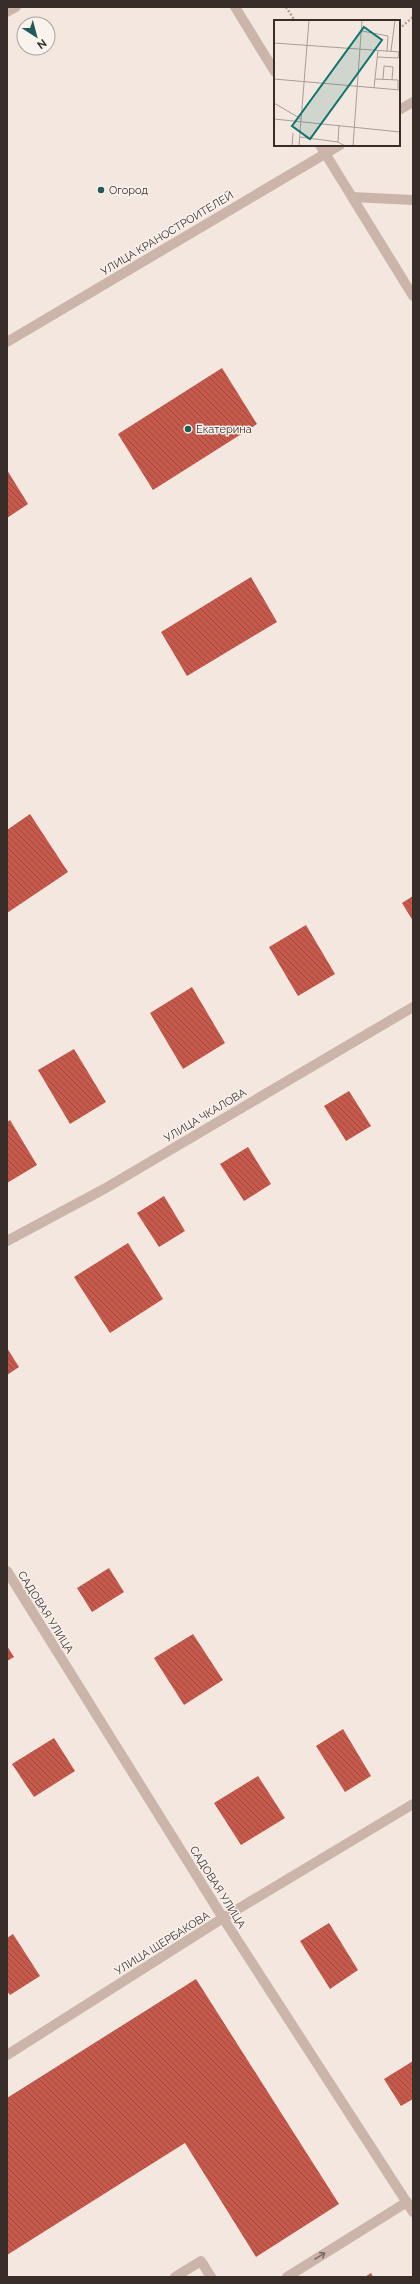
<svg xmlns="http://www.w3.org/2000/svg" width="420" height="2284" font-family="Raleway,sans-serif">
  <style>
    .building { fill: url(#building-back-hatch) }
    .lines { fill: none; stroke-linecap: round; stroke-linejoin: round }
    .path { stroke: #b79f95; stroke-width: 2.5; stroke-dasharray: 2 2; stroke-linecap: butt }
    .service { stroke: #cbb5ab; stroke-width: 10 }
    .minor { stroke: #cbb5ab; stroke-width: 10 }
    .tertiary { stroke: #cbb5ab; stroke-width: 10 }
    .oneway { stroke: #7b6a64 }
    .poi-dot { fill: #1f5b57; stroke: #faf2ec; stroke-width: 1.5 }
    .labels { text-anchor: middle; stroke-width: 3; stroke-linejoin: round; paint-order: stroke }
    .poi-label { font-size: 11px; fill: #392d2a; stroke: #faf2ec; text-anchor: start }
    .street-label { font-size: 11px; fill: #392d2a; stroke: #faf2ec }
    .inset-road { fill: none; stroke: #a99d97; stroke-width: 1 }
    .view { fill: #0f766e; fill-opacity: 0.15; stroke: #0f766e; stroke-width: 2 }
    .inset-edge { fill: none; stroke: #392d2a; stroke-width: 2 }
  </style>
  <defs>
    <pattern id="building-back-hatch" width="6" height="6" patternUnits="userSpaceOnUse"><rect width="6" height="6" fill="#c5594b"/><path d="M-1 5l2 2M0 0l6 6M5-1l2 2" fill="none" stroke="#a14a3f"/></pattern>
  </defs>
  <rect width="100%" height="100%" fill="#f3e7df"/>
  <g class="building">
    <path d="M222,368L257,424L153,490L118,434Z"/>
    <path d="M7,470L28,504L7,518Z"/>
    <path d="M251,577L277,622L187,676L161,632Z"/>
    <path d="M30,814L68,872L7,913V830Z"/>
    <path d="M413,896V921L402,903Z"/>
    <path d="M306,925L335,974L298,996L269,947Z"/>
    <path d="M192,987L225,1043L183,1069L150,1013Z"/>
    <path d="M74,1049L106,1102L70,1124L38,1070Z"/>
    <path d="M349,1091L371,1126L346,1141L324,1106Z"/>
    <path d="M10,1120L37,1165L7,1183V1122Z"/>
    <path d="M248,1147L271,1184L244,1201L220,1164Z"/>
    <path d="M164,1196L185,1231L159,1247L137,1213Z"/>
    <path d="M128,1243L163,1299L110,1333L74,1277Z"/>
    <path d="M7,1348L19,1367L7,1375Z"/>
    <path d="M109,1568L124,1592L92,1612L77,1588Z"/>
    <path d="M193,1634L223,1680L184,1705L154,1658Z"/>
    <path d="M7,1646L14,1657L7,1661Z"/>
    <path d="M343,1729L371,1776L345,1792L316,1746Z"/>
    <path d="M54,1738L75,1771L34,1797L12,1764Z"/>
    <path d="M258,1776L285,1818L241,1845L214,1803Z"/>
    <path d="M329,1923L358,1970L330,1989L300,1941Z"/>
    <path d="M13,1934L40,1976L10,1995L7,1991V1938Z"/>
    <path d="M196,1979L339,2204L256,2257L185,2143L7,2255V2098Z"/>
    <path d="M413,2061V2099L401,2106L384,2079Z"/>
    <path d="M371,2273L373,2277H365Z"/>
  </g>
  <g class="lines">
    <g class="path">
      <path d="M286,7L295,21"/>
      <path d="M399,29L413,17"/>
    </g>
    <g class="service">
      <path d="M7,12L16,7"/>
      <path d="M175,2277L201,2261L211,2277"/>
      <path d="M287,2277L407,2202"/>
    </g>
    <g class="minor">
      <path d="M352,197L413,200"/>
      <path d="M7,1241L104,1189L413,1007"/>
      <path d="M223,1918L413,2212"/>
    </g>
    <g class="tertiary">
      <path d="M235,7L275,72"/>
      <path d="M399,110L413,102"/>
      <path d="M320,145L413,296"/>
      <path d="M7,342L340,145"/>
      <path d="M7,1571L223,1918"/>
      <path d="M7,2055L223,1918L413,1804"/>
    </g>
  </g>
  <defs><path id="oneway-shaft" d="M-6 0H5M1.5-3L5.5 0L1.5 3" fill="none" stroke-width="1.6" stroke-linecap="round" stroke-linejoin="round"/></defs>
  <use class="oneway" href="#oneway-shaft" transform="translate(320 2256) rotate(-32)"/>
  <g class="poi-dot">
    <circle cx="101" cy="190" r="4"/>
    <circle cx="188" cy="429" r="4"/>
  </g>
  <g class="labels">
    <g class="poi-label">
      <text x="109" y="194">Огород</text>
      <text x="196" y="433">Екатерина</text>
    </g>
    <g class="street-label">
      <text transform="translate(167 233) rotate(-31)" y="4">УЛИЦА КРАНОСТРОИТЕЛЕЙ</text>
      <text transform="translate(205 1115) rotate(-31)" y="4">УЛИЦА ЧКАЛОВА</text>
      <text transform="translate(46 1612) rotate(58)" y="4">САДОВАЯ УЛИЦА</text>
      <text transform="translate(218 1887) rotate(58)" y="4">САДОВАЯ УЛИЦА</text>
      <text transform="translate(162 1943) rotate(-32)" y="4">УЛИЦА ЩЕРБАКОВА</text>
    </g>
  </g>
  <g transform="translate(274 20)">
    <rect width="126" height="126" fill="#f3e7df"/>
    <path class="inset-road" d="M88,11L114,16L113,31M0,23L126,32M117,31L121,0M103,37L124,38L125,32M0,59L126,70M101,59L124,60V69M109,59L110,46L119,47L118,60M100,68L104,30M0,83L27,99M0,99L126,112M65,105L64,122L71,126M26,117L64,122M18,126L19,113M25,126L35,0M79,126L88,0"/>
    <path class="view" d="M90,7L108,20L36,119L18,106Z"/>
    <rect width="126" height="126" class="inset-edge"/>
  </g>
  <rect width="420" height="2284" fill="none" stroke="#392d2a" stroke-width="16"/>
  <g transform="translate(36 36) rotate(144)"><circle r="19" fill="#faf2ec" stroke="#ada39e"/>
  <path d="M0-3L7 15L0 10L-7 15Z" fill="#1f5b57"/>
  <text y="-6" font-size="11" font-weight="bold" text-anchor="middle" fill="#392d2a">N</text>
  </g>
</svg>
